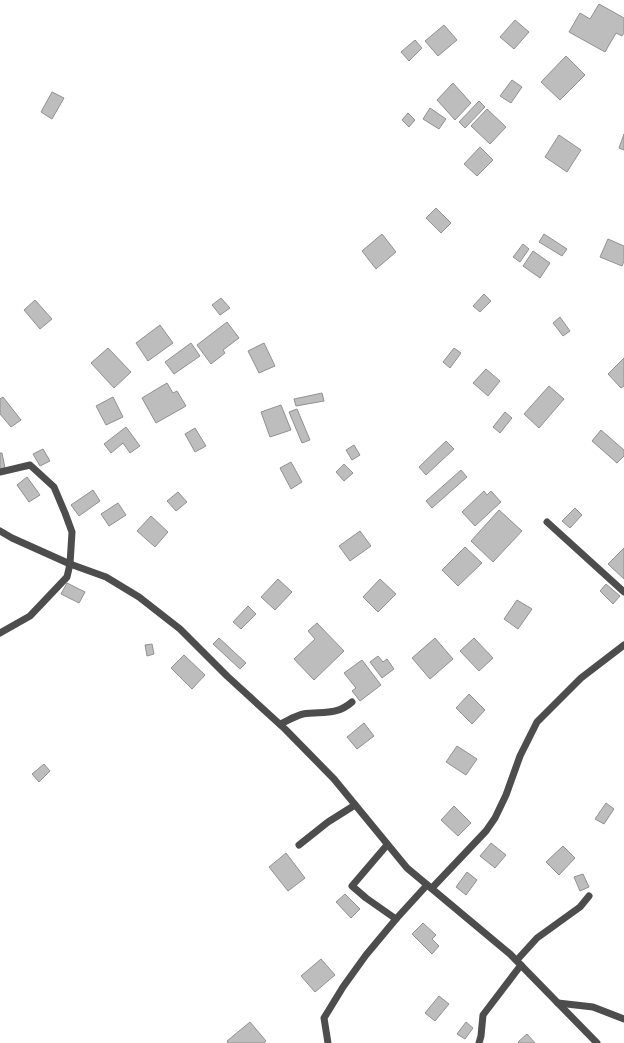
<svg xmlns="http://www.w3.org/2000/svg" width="624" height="1043" font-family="'Asap Condensed',sans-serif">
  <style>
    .building { fill: #bdbdbd; stroke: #919191 }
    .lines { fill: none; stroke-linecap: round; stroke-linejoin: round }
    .minor { stroke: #4d4d4d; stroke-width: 7 }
  </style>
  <rect width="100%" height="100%" fill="#fff"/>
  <g class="building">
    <path d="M599,4L624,18V33L622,36L616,33L605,52L569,32L580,13L590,19Z"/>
    <path d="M515,20L529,32L514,49L500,37Z"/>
    <path d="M444,25L457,40L438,56L425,41Z"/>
    <path d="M415,40L422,48L409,61L401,52Z"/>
    <path d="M566,56L585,75L560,100L541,82Z"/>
    <path d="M512,80L522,87L511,103L500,96Z"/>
    <path d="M453,83L471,103L455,120L437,100Z"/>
    <path d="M52,92L64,98L52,119L41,112Z"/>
    <path d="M479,101L485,107L465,128L459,122Z"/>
    <path d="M430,108L446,119L439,129L423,119Z"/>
    <path d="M487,109L506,127L490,144L471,126Z"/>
    <path d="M408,113L415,120L409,127L402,120Z"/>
    <path d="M624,134V150L619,148Z"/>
    <path d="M559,135L581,150L567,172L545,157Z"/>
    <path d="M480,147L493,160L477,176L464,164Z"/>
    <path d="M436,208L451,223L441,233L426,218Z"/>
    <path d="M382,234L396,252L376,269L362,251Z"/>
    <path d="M544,234L567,249L562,256L539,242Z"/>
    <path d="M608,239L624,246V261L622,266L600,257Z"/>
    <path d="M523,244L529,249L520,262L513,257Z"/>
    <path d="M533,251L550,263L540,278L523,266Z"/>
    <path d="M484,294L491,301L480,312L473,306Z"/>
    <path d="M221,298L230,308L220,315L212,305Z"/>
    <path d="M35,300L52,319L40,329L24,310Z"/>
    <path d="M560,317L570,331L563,336L553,323Z"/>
    <path d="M227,322L239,338L223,350L225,353L211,364L197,345Z"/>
    <path d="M160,325L173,343L148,361L136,343Z"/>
    <path d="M191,343L200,356L174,374L165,362Z"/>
    <path d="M264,343L275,366L259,373L248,351Z"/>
    <path d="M108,348L131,372L114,388L91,363Z"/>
    <path d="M454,348L461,353L450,368L443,362Z"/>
    <path d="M624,358V386L621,388L608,374Z"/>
    <path d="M486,369L500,381L488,396L473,383Z"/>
    <path d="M167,383L173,393L177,391L186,406L156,423L142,398Z"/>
    <path d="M549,386L564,399L539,428L524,414Z"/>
    <path d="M322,393L324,401L296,406L294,399Z"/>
    <path d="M3,397L21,420L11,427L0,414V399Z"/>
    <path d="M113,397L123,417L106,425L96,406Z"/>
    <path d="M281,405L291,430L270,437L261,412Z"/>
    <path d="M297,409L310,440L302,443L289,412Z"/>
    <path d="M505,412L512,418L500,433L493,427Z"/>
    <path d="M126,427L140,446L130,453L123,443L111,453L104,444Z"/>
    <path d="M195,428L206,446L195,452L185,434Z"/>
    <path d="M601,430L624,450V456L617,463L592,441Z"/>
    <path d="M446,441L454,449L426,475L419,467Z"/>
    <path d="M354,445L360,455L352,460L346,450Z"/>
    <path d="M43,449L50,461L40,466L33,454Z"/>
    <path d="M0,453H2L5,468L0,469Z"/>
    <path d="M291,462L302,482L291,489L280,468Z"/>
    <path d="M344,464L353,473L344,481L336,472Z"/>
    <path d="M461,470L467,477L432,508L426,501Z"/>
    <path d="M27,477L40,495L29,502L17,485Z"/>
    <path d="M93,490L100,501L79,516L71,505Z"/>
    <path d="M484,491L487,495L491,491L501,502L475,526L462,512Z"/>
    <path d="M178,492L187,502L176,511L167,501Z"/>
    <path d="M118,503L126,515L109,526L101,514Z"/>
    <path d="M575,508L582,515L570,528L562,521Z"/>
    <path d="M499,510L522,531L493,562L471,541Z"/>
    <path d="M151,516L168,532L155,547L137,531Z"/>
    <path d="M360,531L371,546L350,561L339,546Z"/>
    <path d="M465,547L482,563L458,586L442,570Z"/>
    <path d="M624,548V579L608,564Z"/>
    <path d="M278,579L292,592L275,610L261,597Z"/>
    <path d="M380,579L396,594L378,612L363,597Z"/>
    <path d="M67,583L85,592L79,603L61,594Z"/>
    <path d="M606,584L620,596L613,604L600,591Z"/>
    <path d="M517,600L532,609L518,629L504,619Z"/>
    <path d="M248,606L256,614L241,629L233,622Z"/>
    <path d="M317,623L344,651L314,680L294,659L315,639L308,631Z"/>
    <path d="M219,638L246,663L240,669L213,644Z"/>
    <path d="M435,638L453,659L430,679L412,658Z"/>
    <path d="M474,638L493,658L479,671L460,651Z"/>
    <path d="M152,644L154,654L147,656L145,645Z"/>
    <path d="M184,655L205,675L192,689L171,668Z"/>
    <path d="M378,656L383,662L387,659L394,669L382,678L370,662Z"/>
    <path d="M362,660L381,685L360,701L352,691L356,688L344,673Z"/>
    <path d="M469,694L485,710L472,724L456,708Z"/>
    <path d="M364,723L374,736L357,749L347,737Z"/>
    <path d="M457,746L477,759L466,775L446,762Z"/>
    <path d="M44,764L50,771L39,782L32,774Z"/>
    <path d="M606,803L614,809L604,824L595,819Z"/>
    <path d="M454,806L471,823L458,836L441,820Z"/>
    <path d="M491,843L506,855L495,868L480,856Z"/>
    <path d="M563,846L575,858L559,875L546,862Z"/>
    <path d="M286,853L305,878L288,891L269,867Z"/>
    <path d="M467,872L477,880L466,895L456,887Z"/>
    <path d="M583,874L589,887L580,891L574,877Z"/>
    <path d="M345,894L360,909L351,918L336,902Z"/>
    <path d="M423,923L436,935L432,939L439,946L432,954L412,934Z"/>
    <path d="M321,959L335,975L315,992L301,976Z"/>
    <path d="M439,996L449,1004L435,1021L425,1013Z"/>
    <path d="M250,1022L266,1041L264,1043H228L227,1041Z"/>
    <path d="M466,1022L473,1028L465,1039L457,1034Z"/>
    <path d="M527,1034L535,1043H520L518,1042Z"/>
  </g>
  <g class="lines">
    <g class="minor">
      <path d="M0,472L30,465L54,487L65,513L72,532L70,564L67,577L30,616L0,633"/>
      <path d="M547,522L624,592"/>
      <path d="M0,531L12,538L70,564L106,577L139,597L180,629L227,676L285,729L334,779L407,868L510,954L597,1043"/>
      <path d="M280,724C287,721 295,716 303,714C322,711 336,716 352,702"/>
      <path d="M299,845L328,822L355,805"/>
      <path d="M387,845L352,886L366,898L396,919L427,885"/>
      <path d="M432,888L486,831L495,818L506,795L520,756L537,722L581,678L624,645"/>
      <path d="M517,960L537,938L580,907L589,896"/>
      <path d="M558,1003L593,1007L624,1019"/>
      <path d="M328,1043L324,1018L343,987L366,955L396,919"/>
      <path d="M479,1043L481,1036L483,1015L521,965"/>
    </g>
  </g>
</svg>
